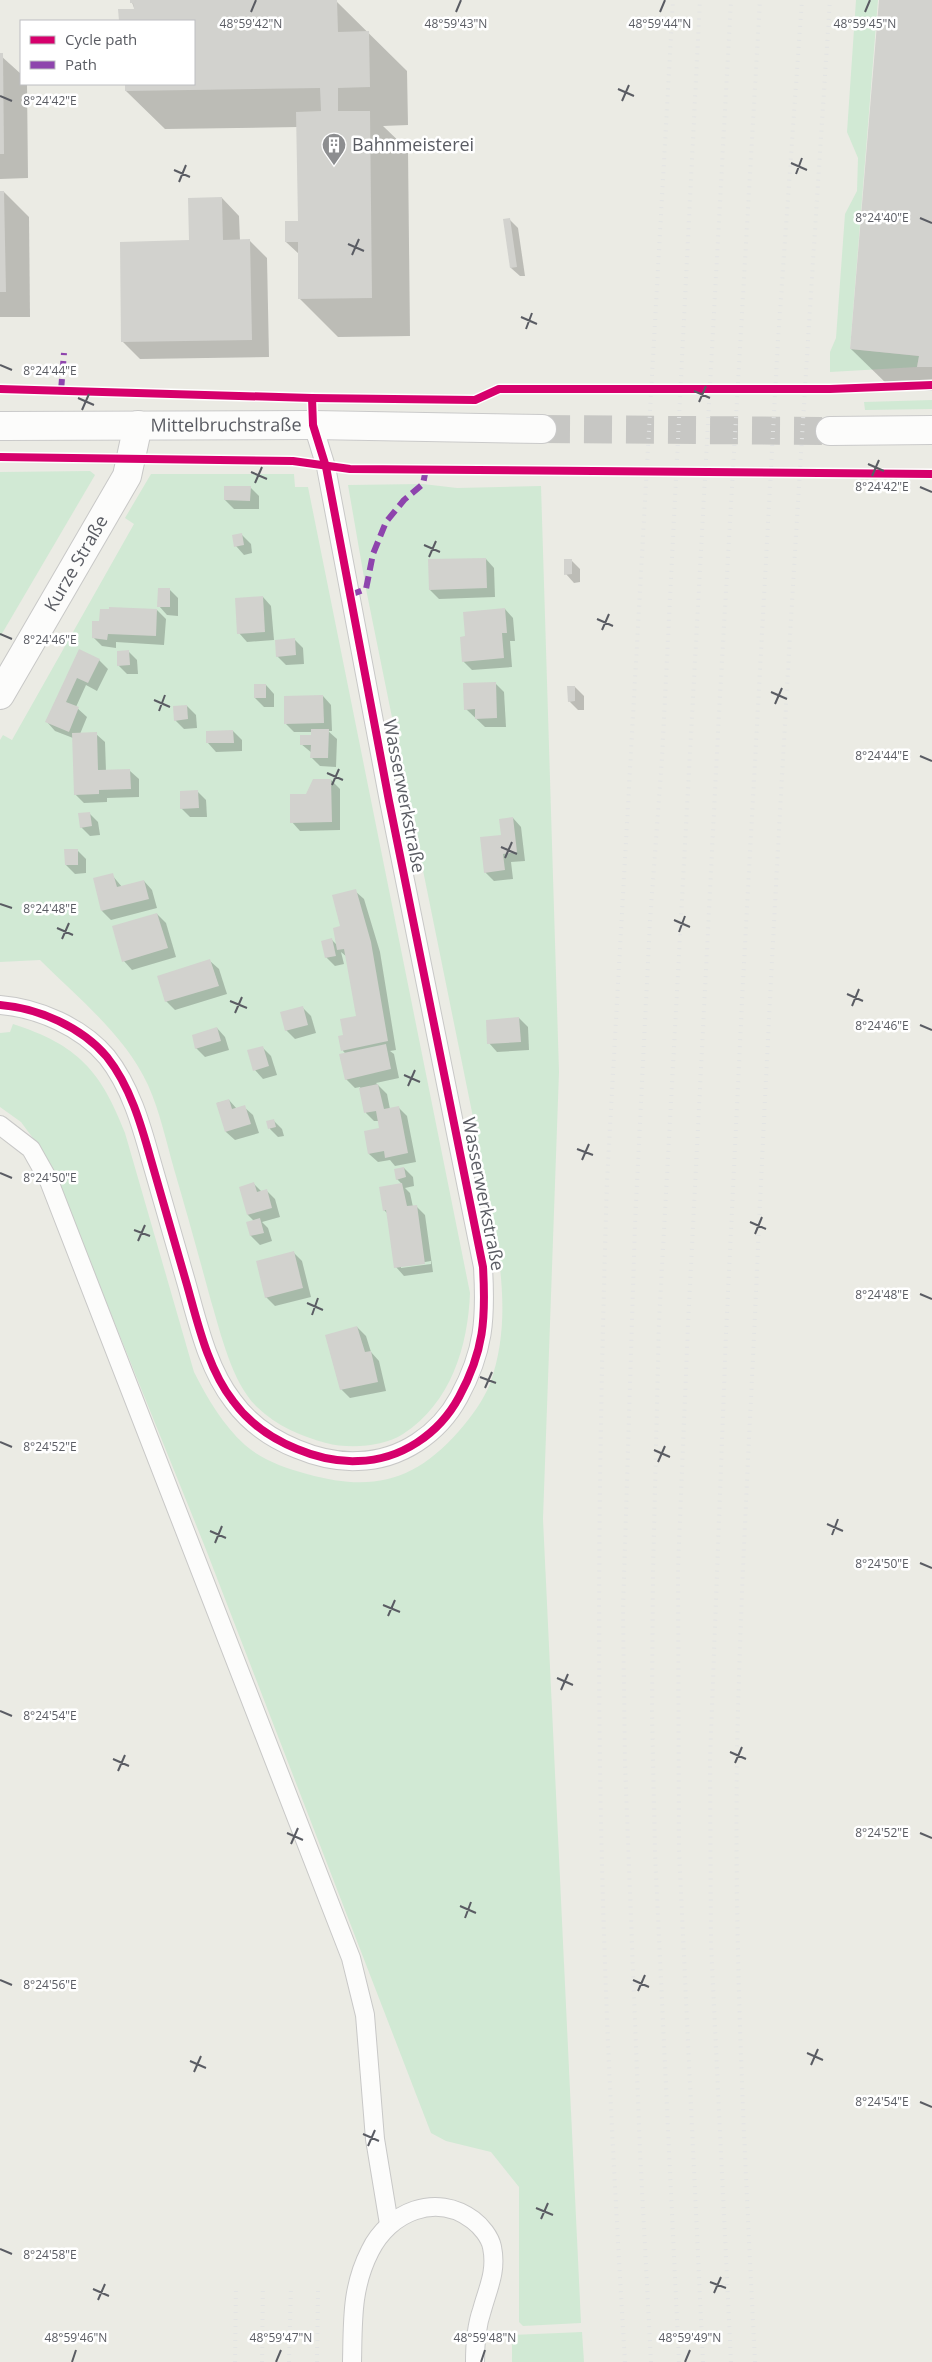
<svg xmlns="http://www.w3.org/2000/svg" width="932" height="2362" font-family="'Open Sans',sans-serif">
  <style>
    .green { fill: #d1e9d4 }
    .shadow { fill: #0003; fill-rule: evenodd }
    .building { fill: #d2d2ce }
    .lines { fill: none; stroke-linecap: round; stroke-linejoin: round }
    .secondary-tunnel { stroke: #c7c7c4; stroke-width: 28; stroke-dasharray: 28 14; stroke-linecap: butt }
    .service-casing { stroke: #c8c8c7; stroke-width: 20 }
    .minor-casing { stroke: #c8c8c7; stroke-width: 30 }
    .secondary-casing { stroke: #cacaca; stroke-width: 30 }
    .service { stroke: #fcfcfb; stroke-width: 18 }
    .minor { stroke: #fcfcfb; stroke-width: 28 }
    .secondary { stroke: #fcfcfb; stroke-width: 28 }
    .rail { stroke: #e3e4e3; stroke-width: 4; stroke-dasharray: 1 6; stroke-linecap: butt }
    .quiet { stroke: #8e44ad; stroke-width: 6; stroke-dasharray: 12 6; stroke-linecap: butt }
    .cycleway-casing { stroke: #fff; stroke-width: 11 }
    .cycleway { stroke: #d6006c; stroke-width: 8 }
    .ticks { fill: none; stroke: #5a5c63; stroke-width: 2 }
    .labels { text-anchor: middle; stroke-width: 5; stroke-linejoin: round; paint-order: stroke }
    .poi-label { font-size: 18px; fill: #5a5c63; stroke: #fff; text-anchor: start }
    .street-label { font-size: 18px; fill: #5a5c63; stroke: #fff }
    .ticks-label { font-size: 12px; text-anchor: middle; fill: #5a5c63; stroke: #fff; stroke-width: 5; stroke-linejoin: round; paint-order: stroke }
  </style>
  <rect width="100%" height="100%" fill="#ebebe4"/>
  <g class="green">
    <path d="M856,0H878L850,349L919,356L917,367L830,372V352L836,338L845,214L857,191L858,158L847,132Z"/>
    <path d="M932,400V409L865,410L864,402Z"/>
    <path d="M90,471L95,475L0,637V472Z"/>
    <path d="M151,474H294L295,487H308L470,1293C468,1346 451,1403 403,1434C383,1447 349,1449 326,1443C300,1436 277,1426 257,1407C232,1383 221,1334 211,1301C199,1257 187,1213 174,1169C166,1141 160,1112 148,1085C125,1035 78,998 40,960L0,962V740L3,735L12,740L134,524L125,518Z"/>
    <path d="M423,484L457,488L541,486L559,1072L543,1519L581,2323L523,2326L519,2322V2187L491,2152L446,2141L431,2133L205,1547L80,1237L38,1145L21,1122L0,1107V1033L10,1032L13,1024C78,1045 101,1071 125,1133L194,1372C207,1398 223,1425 245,1445C262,1460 285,1468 307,1474C372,1492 414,1482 459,1431C471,1417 483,1401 490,1384C512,1322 500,1263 490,1201L366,589L348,485Z"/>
    <path d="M582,2332L584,2362H512V2335Z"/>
  </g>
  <g class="shadow">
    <path d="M131,0L336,1L407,71L408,125L383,126L408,150L410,336L338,337L300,299L299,254L286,242L299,222L298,127L165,129L126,91V84H194V21H120L119,11L135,10Z"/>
    <path d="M880,0H932V391L890,387L851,349Z"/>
    <path d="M0,55L21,74V84H27L28,178L0,179Z"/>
    <path d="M0,192H4L29,217L30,317H0Z"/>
    <path d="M222,198L239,216L240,241H250L267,258L269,357L140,359L122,341Z"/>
    <path d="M509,219L518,228L525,276H520L511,268Z"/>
    <path d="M250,487L259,496V509H234L225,500Z"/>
    <path d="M242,535L251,544L252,553L244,555L236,546Z"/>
    <path d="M486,559L494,568L495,597L439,599L430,590Z"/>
    <path d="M571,560L580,569V582L574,583L566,574Z"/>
    <path d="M169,589L178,598V616L167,615L159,606Z"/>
    <path d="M263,597L271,606L274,640L247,642L239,633Z"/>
    <path d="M505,609L513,618L515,641H510L512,667L472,670L463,661L467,637Z"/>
    <path d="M157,610L166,619L164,645L116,642V648L102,646L93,637Z"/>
    <path d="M295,640L303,648L304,664L286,665L277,656Z"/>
    <path d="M80,651L99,660L108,669L97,691L86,685L76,707L87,717L80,734H96L105,742L106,771H130L139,779V797L107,798V802L84,803L75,794L73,738L55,731L47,722Z"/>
    <path d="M128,651L137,660L138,674H127L118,665Z"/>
    <path d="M495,683L504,692L506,727H485L466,709Z"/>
    <path d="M266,685L274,694V707H264L255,698Z"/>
    <path d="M575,687L584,696V710H578L569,701Z"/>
    <path d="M323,696L331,705L332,731H328L337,739L336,767L320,766L312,758V753L301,744L312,736V732H294L286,724Z"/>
    <path d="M187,706L196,715L197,728L184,729L175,720Z"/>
    <path d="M233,731L242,740V751L216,752L208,743Z"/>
    <path d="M331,780L340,789V830L300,831L292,822L307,795Z"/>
    <path d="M198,792L206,800L207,817H190L181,808Z"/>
    <path d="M89,813L98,822L100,835L90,836L81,827Z"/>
    <path d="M513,818L521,827L525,861L511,862L513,879L494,881L485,872Z"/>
    <path d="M78,851L86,859V873L75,874L66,865Z"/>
    <path d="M112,875L122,887L144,881L152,890L157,908L111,920L102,911L94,879Z"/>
    <path d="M355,891L364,899L380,952L396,1050L390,1051L394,1054L399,1078L376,1083L387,1094L390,1109L399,1108L407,1116L416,1162L395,1166L390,1160L378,1162L369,1154L380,1129L379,1121H374L366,1113L360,1087L355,1088L346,1079V1054L343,1051L345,1036L358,1017L347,957L341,952L344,964L335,966L326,957L332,940L338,946L342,927Z"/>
    <path d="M157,914L166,923L176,957L132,970L124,961Z"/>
    <path d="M210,961L219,969L227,994L175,1010L166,1001Z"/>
    <path d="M302,1007L311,1016L316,1033L295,1039L286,1030Z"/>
    <path d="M519,1018L528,1027L529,1050L497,1052L489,1043Z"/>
    <path d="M217,1028L225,1037L229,1050L205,1057L196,1048Z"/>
    <path d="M262,1047L271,1056L277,1075L263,1079L255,1070Z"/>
    <path d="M229,1100L237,1109L244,1107L253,1115L259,1133L235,1140L226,1132L217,1103Z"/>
    <path d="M273,1120L282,1129L284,1136L278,1137L270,1129L268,1122Z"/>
    <path d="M404,1168L413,1177L414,1186L405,1188L410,1193L413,1207L416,1206L425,1215L433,1272L404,1276L396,1267L388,1214L384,1210L402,1184L397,1179ZM431,1261V1264L401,1268V1266Z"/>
    <path d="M254,1184L262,1192L266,1190L275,1199L280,1217L262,1222L268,1228L272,1241L260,1245L251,1236L248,1223L254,1221L248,1215L240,1188Z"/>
    <path d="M294,1253L302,1261L311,1297L275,1306L266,1297Z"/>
    <path d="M357,1327L366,1336L371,1352L379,1361L386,1391L350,1398L341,1389Z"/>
  </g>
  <g class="building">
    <path d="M130,0H337L338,32L369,31L370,87L338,88V111H370L372,298L298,299V242H285V221H298L296,112L321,111L320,88L125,91V84H194V21H119L118,9H134L133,3H130Z"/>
    <path d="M879,0H932V367H917L919,356L850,349Z"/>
    <path d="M0,53H3L4,154H0Z"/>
    <path d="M0,191H4L6,292H0Z"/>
    <path d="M222,197L223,240L250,239L252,340L121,342L120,242L189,240L188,198Z"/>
    <path d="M510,218L517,267L510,268L503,219Z"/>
    <path d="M224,486H251L250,501L224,500Z"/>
    <path d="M242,533L244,545L234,547L232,535Z"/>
    <path d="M486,558L487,588L429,590L428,559Z"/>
    <path d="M564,559H572V574L564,575Z"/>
    <path d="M158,588H170V607H157Z"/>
    <path d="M263,596L265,632L237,634L235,598Z"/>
    <path d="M109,607L157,609L156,636L108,634L107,640L92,638V621H99L100,609H109Z"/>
    <path d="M505,608L507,633H502L504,658L462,662L460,637L465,636L463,612Z"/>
    <path d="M295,638L296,655L276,657L275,640Z"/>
    <path d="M79,649L100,659L88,683L77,678L66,702L79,707L69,732L45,722Z"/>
    <path d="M129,650L130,665L117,666V651Z"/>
    <path d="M496,682L497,718L475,719V709L464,710L463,683Z"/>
    <rect x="254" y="684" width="12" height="14"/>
    <path d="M567,686H575V701L568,702Z"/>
    <path d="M323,695L324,723L284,724V696Z"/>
    <path d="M187,705L188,719L174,721L173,706Z"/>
    <path d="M311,729H329L328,758H310L311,745H300V735H311Z"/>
    <path d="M233,730L234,743H206V731Z"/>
    <path d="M97,732L98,770L130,769L131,789L99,790V794L74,795L72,733Z"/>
    <path d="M313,779H331L332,822L290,823V794H306Z"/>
    <path d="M198,790L199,808L180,809V791Z"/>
    <path d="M90,812L92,826L80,828L78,813Z"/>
    <path d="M513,817L517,852L503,854L505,870L484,873L480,837L501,835L499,819Z"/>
    <path d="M64,849H78V865H65Z"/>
    <path d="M113,873L117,887L144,880L149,899L101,911L93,878Z"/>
    <path d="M356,889L371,942L388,1041L341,1051L338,1036L343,1035L340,1019L356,1016L344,949L337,950L333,928L340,926L332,895Z"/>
    <path d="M157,913L168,948L122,962L112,926Z"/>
    <path d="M332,938L336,956L325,958L321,941Z"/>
    <path d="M210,959L219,986L165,1002L157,976Z"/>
    <path d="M303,1006L308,1025L285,1031L280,1012Z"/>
    <path d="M519,1017L521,1042L487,1044L486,1020Z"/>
    <path d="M217,1027L221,1041L195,1049L192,1035Z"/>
    <path d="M386,1044L391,1069L345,1080L339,1054Z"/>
    <path d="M263,1046L269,1066L253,1071L247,1050Z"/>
    <path d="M378,1084L384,1109L399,1106L408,1153L385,1158L384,1151L368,1154L364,1131L379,1128L376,1111L364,1113L359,1088Z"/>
    <path d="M229,1099L232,1109L245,1105L251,1124L225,1132L216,1103Z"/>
    <path d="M274,1119L276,1127L268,1129L266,1121Z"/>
    <path d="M404,1167L406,1177L396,1180L394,1169Z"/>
    <path d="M254,1182L257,1192L267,1189L272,1208L247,1215L239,1187Z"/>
    <path d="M402,1183L407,1206L417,1205L425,1264L394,1268L386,1210L383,1211L379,1187Z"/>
    <path d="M260,1218L264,1233L250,1236L246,1222Z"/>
    <path d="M294,1251L303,1288L265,1298L256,1261Z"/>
    <path d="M357,1326L365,1352L371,1351L378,1382L340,1390L325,1335Z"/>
  </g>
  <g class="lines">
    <path class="secondary-tunnel" d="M542,429L830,431"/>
    <defs>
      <g id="service">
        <path d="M0,1005C38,1008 82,1027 107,1057C130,1086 141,1124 151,1160C163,1201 175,1243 187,1285C198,1324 208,1369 233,1401C249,1423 272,1439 297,1449C316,1457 337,1462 358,1461C401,1460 439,1434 459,1397C484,1351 486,1319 483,1267L389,801L326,467L313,425"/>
        <path d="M0,1125L31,1149L49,1181L351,1958L365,2015L375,2139L389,2224"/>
        <path d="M352,2362C353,2322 351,2288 370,2251C389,2212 436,2192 473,2220C481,2226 490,2237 492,2247C497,2271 488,2288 482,2310C476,2327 475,2344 475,2362"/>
      </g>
      <g id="minor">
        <path id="s1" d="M0,695L127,476L138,425"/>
      </g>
      <g id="secondary">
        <path id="s2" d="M0,426L313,425L542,429"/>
        <path d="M830,431L932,430"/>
      </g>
    </defs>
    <use href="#service" class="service-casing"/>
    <use href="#minor" class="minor-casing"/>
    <use href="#secondary" class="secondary-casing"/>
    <use href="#service" class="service"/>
    <use href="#minor" class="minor"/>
    <use href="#secondary" class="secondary"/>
    <g class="rail">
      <path d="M235,2362L236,2285"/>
      <path d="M262,2362L263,2285"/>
      <path d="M289,2362L291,2286"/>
      <path d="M317,2362L318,2287"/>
      <path d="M625,2362C615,2196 606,2030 602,1864C596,1636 600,1408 607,1181L673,0"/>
      <path d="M651,2362L640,2151L625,1763L623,1610L635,1224L650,921L662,758L700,0"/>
      <path d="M679,2362L655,1853L652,1711L653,1571L659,1322L731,0"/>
      <path d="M703,2362L679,1850L678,1568L688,1325L719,713L760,0"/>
      <path d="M731,2362L711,1944L710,1760L726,1334L743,981L778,340L802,0"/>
      <path d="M755,2362C745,2160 734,1958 737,1756C740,1594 750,1432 757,1269C776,846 802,423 830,0"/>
    </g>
    <g class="quiet">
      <path d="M61,391L64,353"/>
      <path d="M350,595L366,589L373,554L386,522L404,500L423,484L426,469"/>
    </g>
    <defs>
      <g id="cycleway">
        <path d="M0,389L312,398L475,400L499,389H830L932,385"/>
        <path d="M0,457L293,461L350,469L932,474"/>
        <path d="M0,1005C38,1008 82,1027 107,1057C130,1086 141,1124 151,1160C163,1201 175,1243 187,1285C198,1324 208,1369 233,1401C249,1423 272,1439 297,1449C316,1457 337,1462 358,1461C401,1460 439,1434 459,1397C484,1351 486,1319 483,1267L389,801L326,467L313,425L312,398"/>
      </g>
    </defs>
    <use href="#cycleway" class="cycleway-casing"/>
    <use href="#cycleway" class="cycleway"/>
  </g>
  <path class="ticks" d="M251,12L256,0M456,12L461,0M660,12L665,0M865,12L870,0M618,89L634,96M0,96L12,101M622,101L629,85M791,163L807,170M174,170L190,177M796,174L802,158M179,182L186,165M920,218L932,223M348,244L364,251M352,255L359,239M521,317L537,324M526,329L532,313M0,365L12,370M694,391L710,398M78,398L94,405M699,402L706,386M82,410L89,394M868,464L884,471M251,472L267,479M872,476L879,460M255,483L262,467M920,487L932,492M424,545L440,552M429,557L436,541M597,619L613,626M602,630L609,614M0,634L12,639M771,692L787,699M154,700L170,707M775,704L782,688M159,711L165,695M920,756L932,761M327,773L343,780M332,785L339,769M501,847L517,854M505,858L512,842M0,904L12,908M674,920L690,927M57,928L73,935M679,932L685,916M62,939L69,923M847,994L863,1001M230,1001L247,1008M852,1006L859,989M235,1013L242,997M920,1025L932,1030M404,1075L420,1082M408,1086L415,1070M577,1149L593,1155M582,1160L589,1144M0,1173L12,1178M750,1222L766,1229M134,1230L150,1236M755,1234L762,1217M138,1241L145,1225M920,1294L932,1299M307,1303L323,1310M312,1315L318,1298M480,1377L496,1383M485,1388L492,1372M0,1442L12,1447M654,1450L670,1457M658,1462L665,1446M827,1524L843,1531M210,1531L226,1538M832,1535L838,1519M215,1543L222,1526M920,1563L932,1568M383,1605L400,1612M388,1616L395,1600M557,1678L573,1685M561,1690L568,1674M0,1711L12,1716M730,1752L746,1759M113,1759L129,1766M735,1763L742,1747M118,1771L125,1755M287,1833L303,1840M920,1833L932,1838M291,1844L298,1828M460,1906L476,1913M465,1918L471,1902M0,1980L12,1985M633,1980L649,1987M638,1991L645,1975M807,2053L823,2060M190,2061L206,2068M811,2065L818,2049M194,2072L201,2056M920,2102L932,2107M363,2134L379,2141M368,2146L375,2130M536,2208L553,2215M541,2219L548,2203M0,2249L12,2254M710,2282L726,2288M93,2289L109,2296M714,2293L721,2277M98,2300L105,2284M72,2362L76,2350M276,2362L281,2350M481,2362L485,2350M685,2362L690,2350"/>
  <defs>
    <symbol id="building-pin" viewBox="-11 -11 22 30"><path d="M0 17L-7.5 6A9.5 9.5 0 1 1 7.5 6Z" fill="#8d8e90" stroke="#fff"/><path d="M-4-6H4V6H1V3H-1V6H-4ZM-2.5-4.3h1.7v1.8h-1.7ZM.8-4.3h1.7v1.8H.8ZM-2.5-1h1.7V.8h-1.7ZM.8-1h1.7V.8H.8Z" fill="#fff"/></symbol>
  </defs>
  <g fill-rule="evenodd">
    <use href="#building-pin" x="320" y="131" width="28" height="38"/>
  </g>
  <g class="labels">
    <g class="poi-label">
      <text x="352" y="151">Bahnmeisterei</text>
    </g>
    <g class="street-label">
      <text dy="6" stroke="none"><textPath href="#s2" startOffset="226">Mittelbruchstraße</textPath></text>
      <text dy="6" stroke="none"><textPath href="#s1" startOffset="152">Kurze Straße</textPath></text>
      <text transform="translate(404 796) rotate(79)" y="6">Wasserwerkstraße</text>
      <text transform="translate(483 1194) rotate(79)" y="6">Wasserwerkstraße</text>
    </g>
  </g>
  <g class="ticks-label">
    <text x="251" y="28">48°59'42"N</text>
    <text x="456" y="28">48°59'43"N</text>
    <text x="660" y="28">48°59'44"N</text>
    <text x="865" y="28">48°59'45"N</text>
    <text x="50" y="105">8°24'42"E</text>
    <text x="882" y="222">8°24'40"E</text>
    <text x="50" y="375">8°24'44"E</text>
    <text x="882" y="491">8°24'42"E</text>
    <text x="50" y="644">8°24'46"E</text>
    <text x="882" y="760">8°24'44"E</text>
    <text x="50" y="913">8°24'48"E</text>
    <text x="882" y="1030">8°24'46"E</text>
    <text x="50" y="1182">8°24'50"E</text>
    <text x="882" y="1299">8°24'48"E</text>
    <text x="50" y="1451">8°24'52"E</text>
    <text x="882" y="1568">8°24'50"E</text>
    <text x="50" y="1720">8°24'54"E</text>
    <text x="882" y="1837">8°24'52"E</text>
    <text x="50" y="1989">8°24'56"E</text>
    <text x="882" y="2106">8°24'54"E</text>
    <text x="50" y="2259">8°24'58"E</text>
    <text x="76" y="2342">48°59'46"N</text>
    <text x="281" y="2342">48°59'47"N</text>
    <text x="485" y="2342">48°59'48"N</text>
    <text x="690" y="2342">48°59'49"N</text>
  </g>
  <rect x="20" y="20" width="175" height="65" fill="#ffffff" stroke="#bdbec1"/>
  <rect x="30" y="36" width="25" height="8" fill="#d6006c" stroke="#bdbec1"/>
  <text x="65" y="45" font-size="15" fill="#5a5c63">Cycle path</text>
  <rect x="30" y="61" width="25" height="8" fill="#8e44ad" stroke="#bdbec1"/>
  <text x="65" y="70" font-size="15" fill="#5a5c63">Path</text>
</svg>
